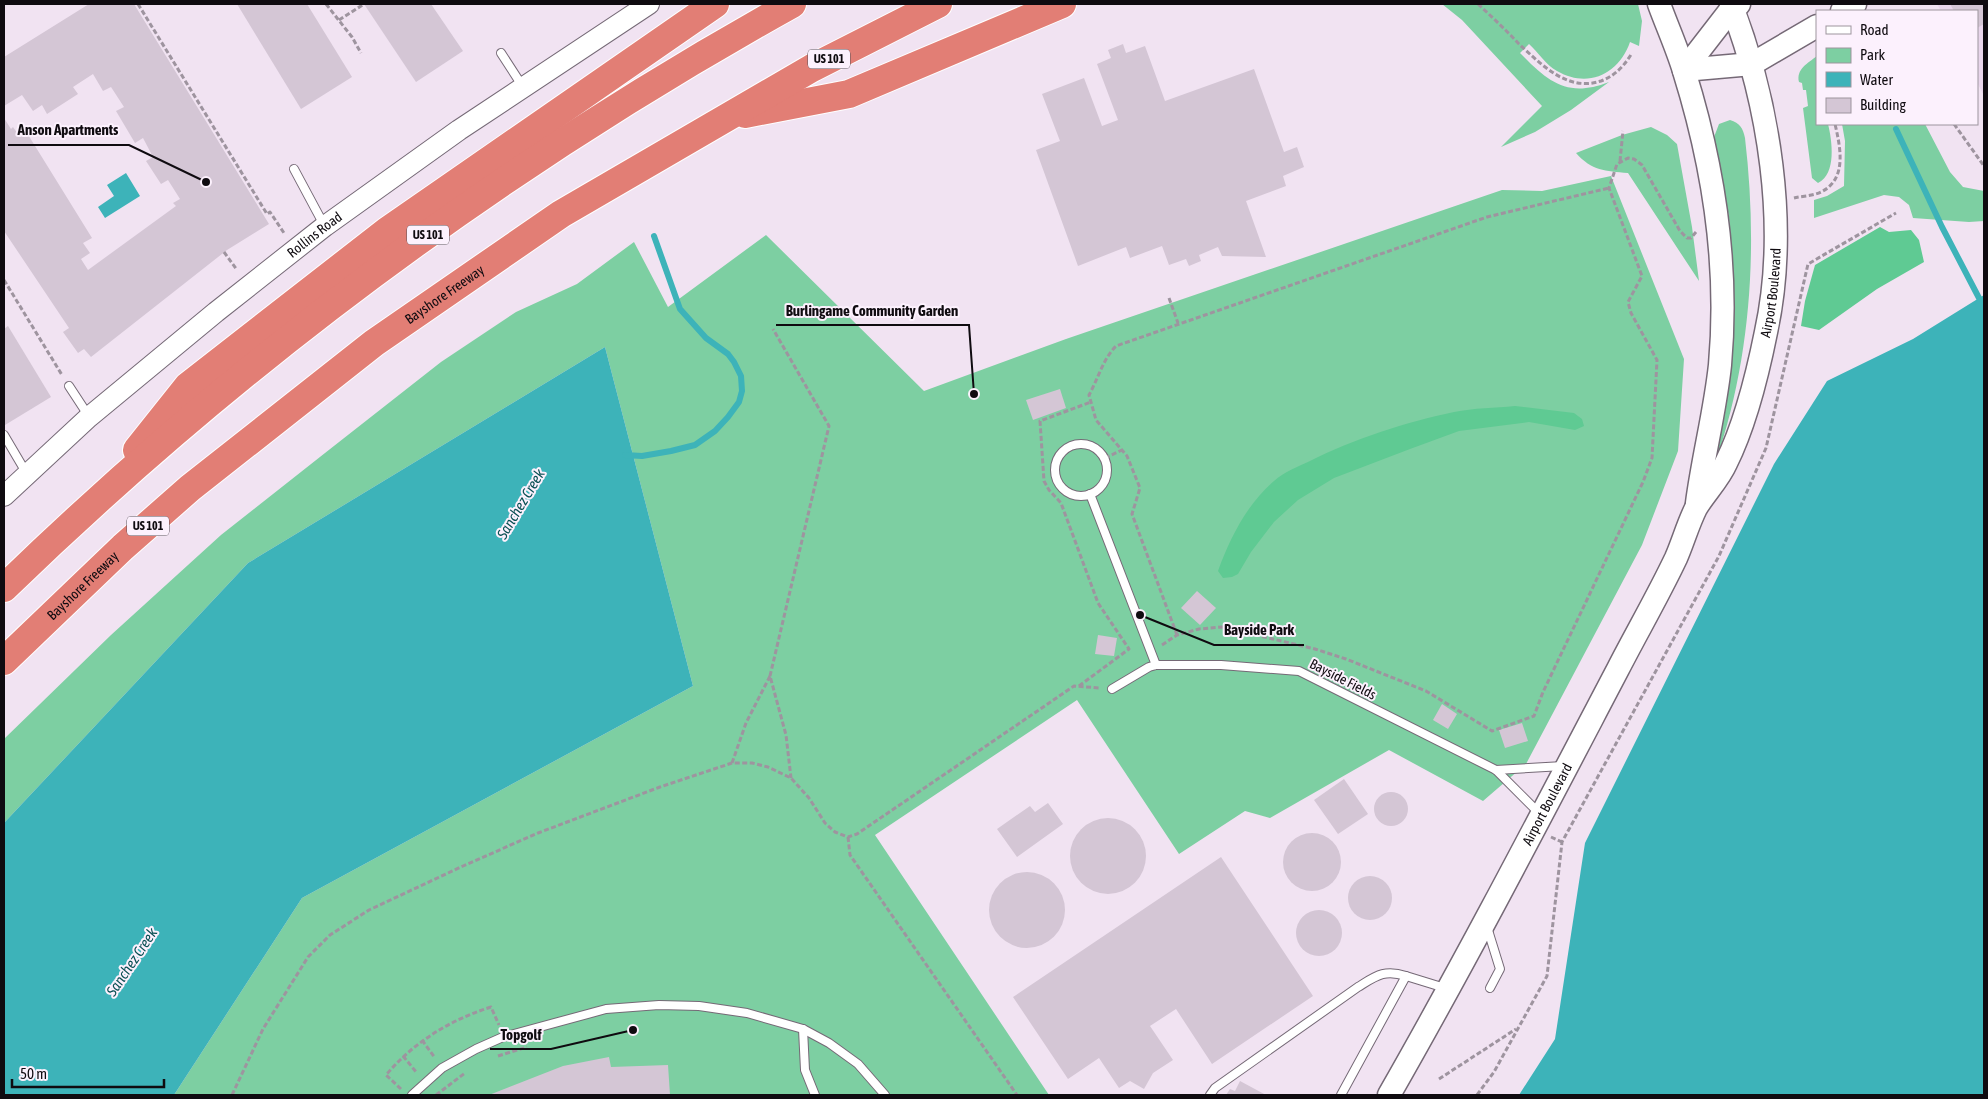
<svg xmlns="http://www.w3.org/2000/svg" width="1988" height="1099" font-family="'Asap Condensed',sans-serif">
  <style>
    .built { fill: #e9d6ec }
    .green { fill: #7dcfa2 }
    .forest { fill: #5fca93 }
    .water { fill: #3db3b9 }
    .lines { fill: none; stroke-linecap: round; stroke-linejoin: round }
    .stream { stroke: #3db3b9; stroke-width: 6 }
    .building { fill: #d4c6d5 }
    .service-casing { stroke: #756976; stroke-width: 10 }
    .tertiary-casing { stroke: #756976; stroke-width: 22 }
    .secondary-casing { stroke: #756976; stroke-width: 25 }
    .motorway-casing { stroke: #fff; stroke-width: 30 }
    .path { stroke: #9e949f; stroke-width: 3; stroke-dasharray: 5 2.5; stroke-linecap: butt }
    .service { stroke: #fff; stroke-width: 8 }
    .tertiary { stroke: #fff; stroke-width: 20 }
    .secondary { stroke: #fff; stroke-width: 22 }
    .motorway { stroke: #e27e75; stroke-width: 28 }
    .labels { text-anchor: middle; stroke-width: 4; stroke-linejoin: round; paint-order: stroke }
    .shield { fill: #fcf1fd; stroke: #565057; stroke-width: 1 }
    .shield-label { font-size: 12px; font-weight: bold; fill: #0f0b10 }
    .street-label { font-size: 14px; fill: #0f0b10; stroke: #fcf1fd }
    .water-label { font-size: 15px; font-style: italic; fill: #094f53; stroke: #fcf1fd }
    .leader { fill: none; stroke: #0f0b10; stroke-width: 2 }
    .callout-dot { fill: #0f0b10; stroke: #fcf1fd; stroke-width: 2 }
    .callout-label { font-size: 15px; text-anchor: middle; font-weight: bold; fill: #0f0b10; stroke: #fcf1fd; stroke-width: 4; stroke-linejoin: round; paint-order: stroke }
  </style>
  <rect width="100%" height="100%" fill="#f1e3f2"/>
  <path class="built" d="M1937,4H1984V96L1977,82V11H1941Z"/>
  <g class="green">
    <path d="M1442,4H1638L1642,21L1639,46L1630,42C1619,74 1588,89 1557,71C1546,65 1538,52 1529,44L1520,53C1549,83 1568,98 1609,82L1571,110L1535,132L1501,147L1542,106L1462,20Z"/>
    <path d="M1817,56V124H1828C1832,140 1837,174 1818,183L1812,178L1803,108L1808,106L1806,90H1803L1802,83L1799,82C1796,69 1808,63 1817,56Z"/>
    <path d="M1730,120C1740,123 1743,128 1745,138C1758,249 1751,359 1715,464L1734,290L1729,217L1714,137L1719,124Z"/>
    <path d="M1842,124H1925L1950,172L1963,187L1984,191V221L1969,222L1913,218L1909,205L1899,197L1884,195L1814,218V200L1827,196L1844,186L1845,141Z"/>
    <path d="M1651,127L1667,135L1677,144L1692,227L1699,281L1628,173C1605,171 1592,171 1576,153L1622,135Z"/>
    <path d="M1611,176L1684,359L1678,451L1642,545L1526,764L1483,801L1389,750L1270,818L1245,811L1179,854L1077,700L875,835L1049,1095H174L302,898L693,686L605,347L248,563L4,823V739L111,635L221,535L325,453L441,362L516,312L577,284L634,242L668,307L766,235L924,391L1066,339L1502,190L1542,191Z"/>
  </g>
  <g class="forest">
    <path d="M1880,227L1889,232L1911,230L1919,240L1924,262L1877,289L1819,330L1801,326L1805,301L1815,265Z"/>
    <path d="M1515,406L1574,413L1582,419L1584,426L1575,430L1529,422L1459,431L1410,449L1334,478L1298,500L1274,522L1251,552L1238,574L1232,577L1223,578L1218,571C1230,538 1247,504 1274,481C1284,472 1299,466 1310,461C1353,439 1407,422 1454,412C1474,408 1495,408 1515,406Z"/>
  </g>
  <g class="water">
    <path d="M126,173L140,196L105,218L98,207L114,196L107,185Z"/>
    <path d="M1984,295V1095H1519L1555,1039L1585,843L1774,464L1827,381L1913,339Z"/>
    <path d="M605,347L693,686L302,898L174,1095H4V823L248,563Z"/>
  </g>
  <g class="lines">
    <g class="stream">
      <path d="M1896,129L1942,227L1979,298"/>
      <path d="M625,455L642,456L671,451L695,445L715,431L728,417L739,402L742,391L741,376L734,362L728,354L706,338L680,309L654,236"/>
    </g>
  </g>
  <g class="building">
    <path d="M89,4H134L269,224L227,250L91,357L84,349L78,353L63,332L69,328L4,231V118L11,129L13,127L20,137L27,133L92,238L83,243L90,253L81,259L88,270L176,206L173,203L180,199L168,180L161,184L146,161L153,157L143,138L135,143L116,111L124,107L111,87L103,91L93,74L73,87L78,94L47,114L42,105L33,111L22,95L4,106V57Z"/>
    <path d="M237,4H307L352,77L301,109Z"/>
    <path d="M364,4H431L463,51L416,82Z"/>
    <path d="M1950,4H1984V24L1977,28V11H1954Z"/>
    <path d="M1123,44L1126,53L1145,46L1165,101L1254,69L1284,152L1297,147L1304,167L1283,176L1286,186L1246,201L1266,257L1222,256L1218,247L1199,255L1201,261L1189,266L1186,259L1169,265L1162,246L1130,258L1126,247L1078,266L1036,150L1060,141L1042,94L1084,78L1102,126L1118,120L1097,64L1111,58L1108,50Z"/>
    <path d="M8,326L51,397L5,425L4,329Z"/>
    <path d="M1060,389L1066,408L1033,420L1026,400Z"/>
    <path d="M1197,591L1216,608L1200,625L1181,608Z"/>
    <path d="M1098,635L1117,638L1114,656L1095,654Z"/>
    <path d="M1442,704L1457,714L1448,729L1433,720Z"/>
    <path d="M1522,723L1528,741L1505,748L1499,730Z"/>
    <path d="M1344,779L1368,814L1338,834L1314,800Z"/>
    <circle cx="1391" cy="809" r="17"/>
    <path d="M1048,803L1063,824L1017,857L997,829L1030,806L1035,812Z"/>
    <circle cx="1108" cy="856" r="38"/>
    <circle cx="1312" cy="862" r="29"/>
    <path d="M1221,857L1313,996L1212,1064L1176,1009L1150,1026L1173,1060L1153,1073L1144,1089L1130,1081L1119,1088L1099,1058L1068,1079L1013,997Z"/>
    <circle cx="1027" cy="910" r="38"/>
    <circle cx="1370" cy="898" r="22"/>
    <circle cx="1319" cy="933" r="23"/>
    <path d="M609,1057L611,1067L668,1065L670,1095H489L563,1066Z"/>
    <path d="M1240,1081L1266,1095H1226L1230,1089L1235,1091Z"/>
  </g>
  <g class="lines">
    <defs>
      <g id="service">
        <path d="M501,53L523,87"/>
        <path d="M294,169L324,225"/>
        <path d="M69,386L88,415"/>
        <path d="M4,435L27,474"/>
        <circle cx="1081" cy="470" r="26"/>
        <path d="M1090,494L1156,665"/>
        <path d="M1112,689L1149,667L1156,665H1221L1299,671L1496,770L1540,814"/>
        <path d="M1496,770L1563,766"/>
        <path d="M1487,927L1500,969L1490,988"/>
        <path d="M803,1029L805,1070L815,1095"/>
        <path d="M412,1095L442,1068L476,1049L503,1037L606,1009L659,1005L699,1006L747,1013L803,1029L829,1043L858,1064L885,1095"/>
        <path d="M1210,1095L1215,1088L1358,987C1376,976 1384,969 1406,976"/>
        <path d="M1341,1095L1406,976L1445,988"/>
      </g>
      <g id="tertiary">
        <path id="s1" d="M4,496L89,417L216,312L325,226L459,130L649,4"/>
      </g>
      <g id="secondary">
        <path d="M1659,4C1667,26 1677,48 1684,71C1714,167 1729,265 1720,365C1715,412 1703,457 1697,503"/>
        <path d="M1842,11L1855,4"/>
        <path d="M1684,70L1752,64L1817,26"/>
        <path d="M1684,70L1732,8L1739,4"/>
        <path id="s2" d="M1389,1095C1469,955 1543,812 1618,669C1637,632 1658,596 1676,558C1683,542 1688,524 1696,508C1705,493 1719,479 1726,463C1744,427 1758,372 1766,332C1789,226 1769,103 1731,4"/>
      </g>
      <g id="motorway">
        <path d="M745,114L849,94L1062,4"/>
        <path d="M137,450L188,386L387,231L715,4"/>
        <path d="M4,588C239,360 506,163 792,4"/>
        <path id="s3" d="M4,661L123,547L190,488L374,343L561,214L812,68L938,4"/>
      </g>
    </defs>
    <use href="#service" class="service-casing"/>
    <use href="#tertiary" class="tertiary-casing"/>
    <use href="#secondary" class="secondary-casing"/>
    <use href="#motorway" class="motorway-casing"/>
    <g class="path">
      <path d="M138,4L267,214L270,212L284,233"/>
      <path d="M326,4L352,37L361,53"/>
      <path d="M1478,4C1492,17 1506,30 1519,44C1542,65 1567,92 1601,81C1615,76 1625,65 1632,53"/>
      <path d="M339,20L364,4"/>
      <path d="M1954,124L1984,166"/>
      <path d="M1620,161L1623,131"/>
      <path d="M1794,198C1802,196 1813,196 1821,192C1848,179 1840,146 1835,124"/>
      <path d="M224,252L237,270"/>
      <path d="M4,280L62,375"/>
      <path d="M1169,298L1178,323"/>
      <path d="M1105,458L1122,450"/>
      <path d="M1177,635L1132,514L1140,488L1127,456L1096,420L1089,395C1098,379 1103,359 1116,346L1487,217L1609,188"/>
      <path d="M1162,645L1177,635L1199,629L1222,627L1315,649L1346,659L1426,691L1492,731L1534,716L1543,692L1643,482L1652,458L1657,360L1631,313L1628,302L1642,276L1609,188L1617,164L1628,158L1634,159L1642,165L1680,231L1687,238H1691L1696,232"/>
      <path d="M770,676L829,426L773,329"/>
      <path d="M1079,686L1129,649L1098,603L1061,503L1049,490L1044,481L1040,421L1091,402"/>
      <path d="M732,763L746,723L770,676L786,735L791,778"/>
      <path d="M848,837L850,855L1017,1095"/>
      <path d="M1551,837L1562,842"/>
      <path d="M422,1040L435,1058"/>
      <path d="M403,1056L417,1073"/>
      <path d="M498,1056L527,1047"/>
      <path d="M1439,1079L1516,1029"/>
      <path d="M401,1089L386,1075C414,1042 450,1020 491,1007L499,1025"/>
      <path d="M232,1095L263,1029L308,957L330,935L369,910L463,866L538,833L660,787L732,763H752L768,767L791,778L809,798L825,823L835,832L848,837L857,834L1074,686L1100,688"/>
      <path d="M436,1095L465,1073"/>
      <path d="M1477,1095L1494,1072L1547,976L1562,842L1719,556L1766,448L1808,264L1896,213"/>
    </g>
    <use href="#service" class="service"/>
    <use href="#tertiary" class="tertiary"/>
    <use href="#secondary" class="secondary"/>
    <use href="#motorway" class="motorway"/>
  </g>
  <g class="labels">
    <g class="shield">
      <rect x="808" y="49.5" width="42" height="19" rx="4"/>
      <rect x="407" y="225.5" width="42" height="19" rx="4"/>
      <rect x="127" y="516.5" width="42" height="19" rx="4"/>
    </g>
    <g class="shield-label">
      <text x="829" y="63">US 101</text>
      <text x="428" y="239">US 101</text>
      <text x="148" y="530">US 101</text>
    </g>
    <g class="street-label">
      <text dy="5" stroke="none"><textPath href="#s1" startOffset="406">Rollins Road</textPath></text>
      <text dy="5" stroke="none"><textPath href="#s2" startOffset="894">Airport Boulevard</textPath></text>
      <text dy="5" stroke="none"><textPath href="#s3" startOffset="574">Bayshore Freeway</textPath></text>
      <text dy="5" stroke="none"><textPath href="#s3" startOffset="109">Bayshore Freeway</textPath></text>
      <text transform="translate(1343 679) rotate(27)" y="5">Bayside Fields</text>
      <text dy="5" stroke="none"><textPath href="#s2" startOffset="331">Airport Boulevard</textPath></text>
    </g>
    <g class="water-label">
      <text transform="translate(521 504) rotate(-59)" y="5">Sanchez Creek</text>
      <text transform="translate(132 962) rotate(-56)" y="5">Sanchez Creek</text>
    </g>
  </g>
  <path class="leader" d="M206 182L129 145H8M974 394L969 325H776M1140 615L1214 645H1304M633 1030L551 1049H490"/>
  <g class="callout-dot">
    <circle cx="206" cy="182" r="5"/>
    <circle cx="974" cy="394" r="5"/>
    <circle cx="1140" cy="615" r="5"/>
    <circle cx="633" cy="1030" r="5"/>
  </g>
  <g class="callout-label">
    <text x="68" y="135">Anson Apartments</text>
    <text x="872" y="316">Burlingame Community Garden</text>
    <text x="1259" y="635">Bayside Park</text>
    <text x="521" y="1040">Topgolf</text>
  </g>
  <rect width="1988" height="1099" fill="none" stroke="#0f0b10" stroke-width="10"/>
  <rect x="1816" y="10" width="162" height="115" fill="#fcf1fd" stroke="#9d959e"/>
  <rect x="1826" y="26" width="25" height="8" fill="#ffffff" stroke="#9d959e"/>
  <text x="1860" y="35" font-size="15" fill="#0f0b10">Road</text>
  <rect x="1826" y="48" width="25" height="15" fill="#7dcfa2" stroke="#9d959e"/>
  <text x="1860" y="60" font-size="15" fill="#0f0b10">Park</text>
  <rect x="1826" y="72" width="25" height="15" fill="#3db3b9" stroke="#9d959e"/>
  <text x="1860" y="85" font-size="15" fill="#0f0b10">Water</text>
  <rect x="1826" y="98" width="25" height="15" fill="#d4c6d5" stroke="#9d959e"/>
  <text x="1860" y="110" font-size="15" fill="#0f0b10">Building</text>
  <path d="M12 1079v8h152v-8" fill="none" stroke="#0f0b10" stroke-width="2.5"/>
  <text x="20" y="1079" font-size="15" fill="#0f0b10" stroke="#fcf1fd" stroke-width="4" paint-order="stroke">50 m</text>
</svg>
